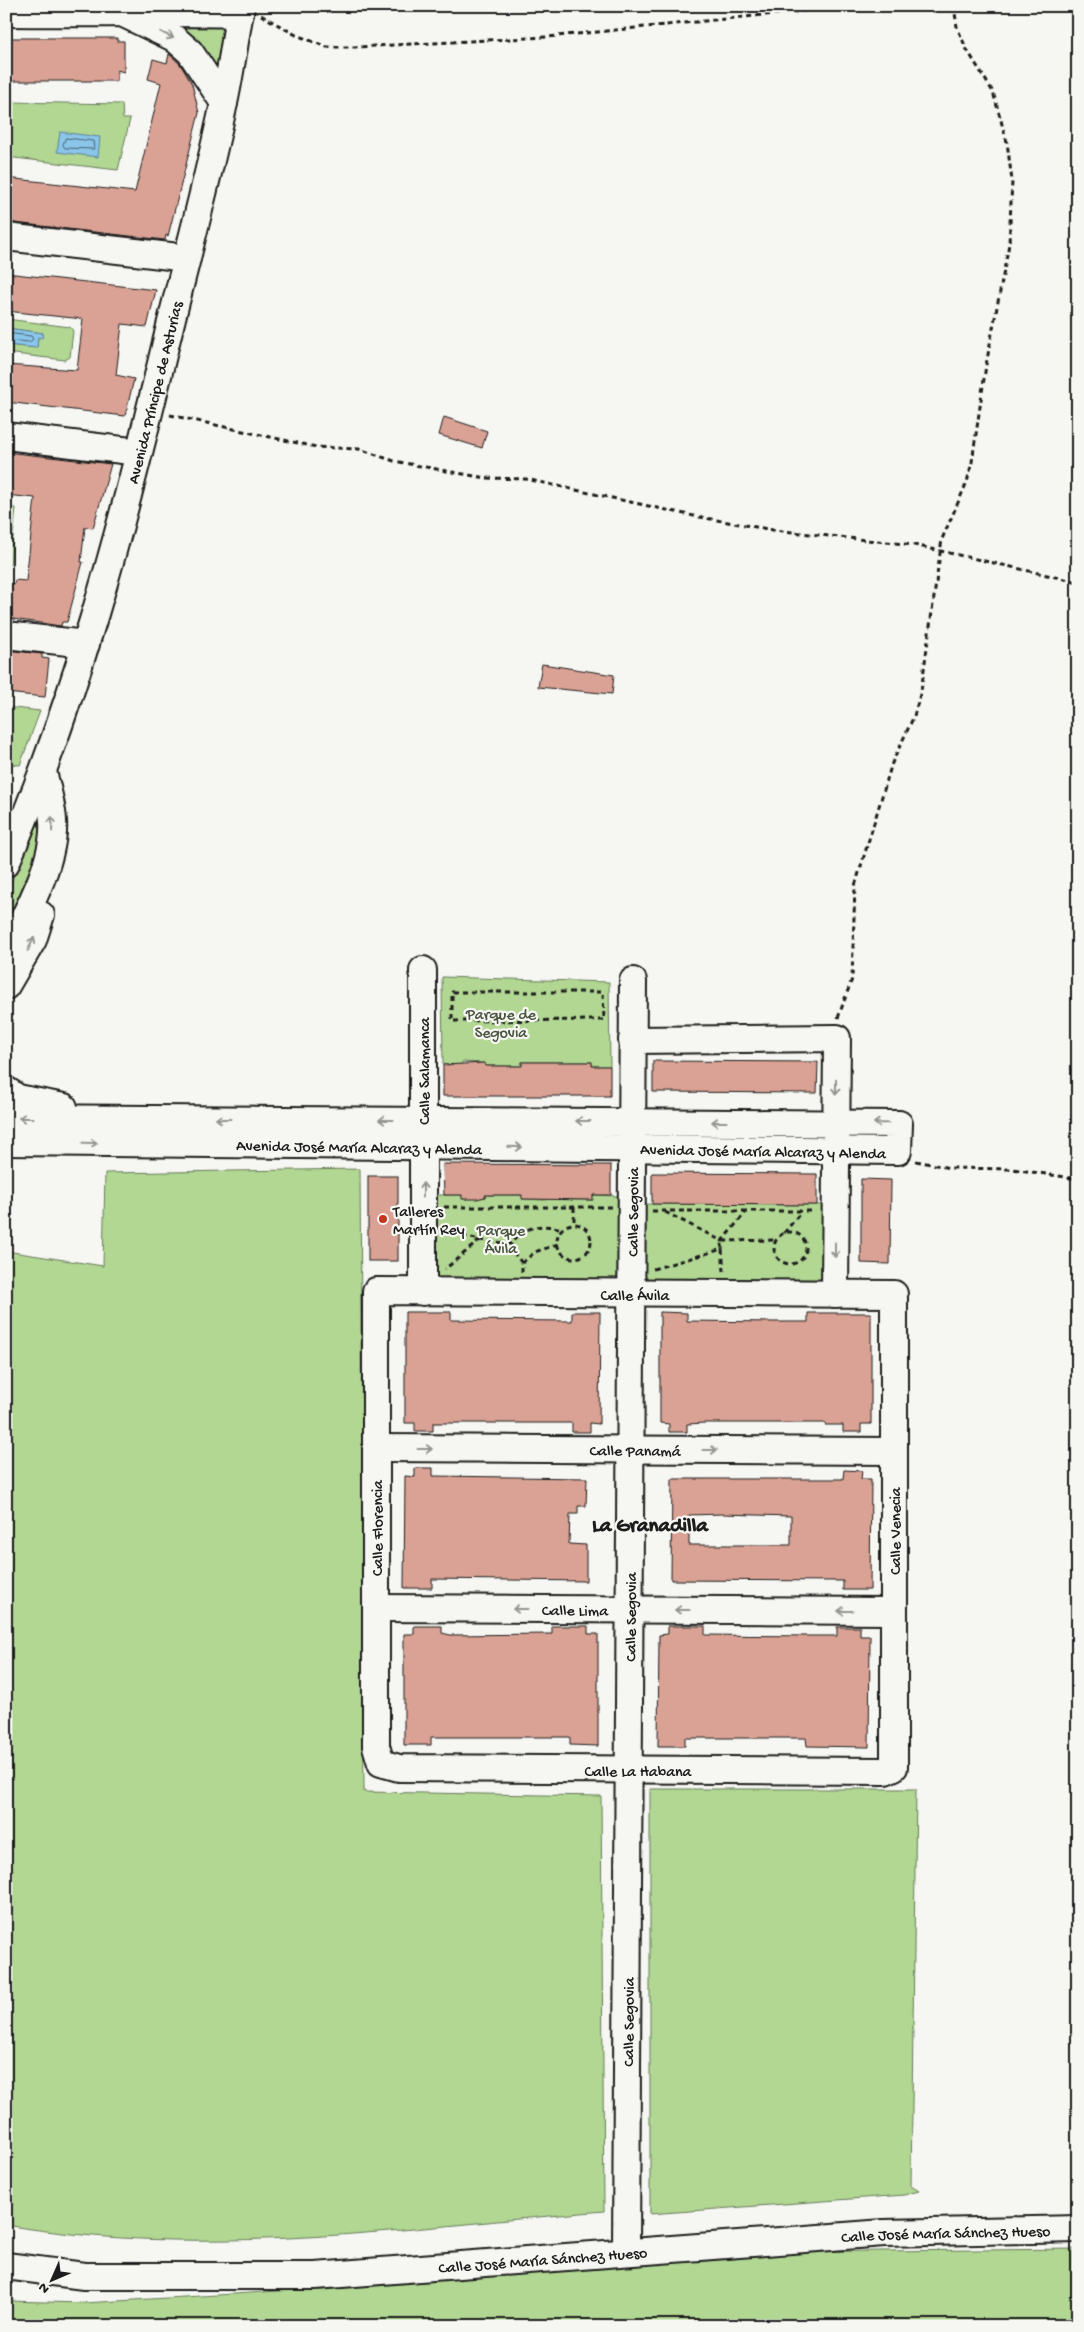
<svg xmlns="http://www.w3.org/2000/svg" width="1084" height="2332" font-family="'Gochi Hand',sans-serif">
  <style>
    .green { fill: #b1d793; stroke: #667a58 }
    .water { fill: #8ac6ea; stroke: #5e8298 }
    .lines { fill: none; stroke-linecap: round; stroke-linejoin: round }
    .shore { stroke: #48606e; stroke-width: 1 }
    .building { fill: #daa294; stroke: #1c1c1c; fill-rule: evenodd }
    .minor-casing { stroke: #1c1c1c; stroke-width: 30 }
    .path { stroke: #1c1c1c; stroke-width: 3; stroke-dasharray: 5 4; stroke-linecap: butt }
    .minor { stroke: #f6f6f2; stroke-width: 26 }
    .oneway { stroke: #949492 }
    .poi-dot { fill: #c8321e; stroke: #f6f6f2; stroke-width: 2 }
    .labels { text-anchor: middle; stroke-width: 4.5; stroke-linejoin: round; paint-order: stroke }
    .street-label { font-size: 16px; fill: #1c1c1c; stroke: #f6f6f2 }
    .park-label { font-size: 16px; fill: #495440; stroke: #f6f6f2 }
    .poi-label { font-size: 16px; fill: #1c1c1c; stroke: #f6f6f2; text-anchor: start }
    .district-label { font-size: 21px; font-weight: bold; fill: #1c1c1c; stroke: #f6f6f2 }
  </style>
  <rect width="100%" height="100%" fill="#f6f6f2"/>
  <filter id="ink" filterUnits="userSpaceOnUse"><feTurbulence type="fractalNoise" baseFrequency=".02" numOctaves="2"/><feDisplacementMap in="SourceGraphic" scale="10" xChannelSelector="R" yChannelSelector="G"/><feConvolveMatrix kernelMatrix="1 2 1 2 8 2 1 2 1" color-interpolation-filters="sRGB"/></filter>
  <g filter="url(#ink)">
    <g class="green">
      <path d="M154,17L227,19L218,74Z"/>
      <path d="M6,102L122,104L123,119H130L118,170L6,157Z"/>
      <path d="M6,319L70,327L73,331L70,357L65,360L6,353V345L37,348L38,337L43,333L6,328Z"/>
      <path d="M6,507L16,508L10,565L6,564Z"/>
      <path d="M6,707L40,711L20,765L6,764L8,725L6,724Z"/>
      <path d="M42,808L43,839L6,925V895Z"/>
      <path d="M442,977L609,982L610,1066H592V1062H522V1066H485V1063L462,1062V1065H443Z"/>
      <path d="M360,1169L364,1792L601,1796L604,2211C406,2228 204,2259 6,2225V1251L103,1266L105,1173Z"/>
      <path d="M436,1195H462L463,1199L485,1197V1195H522L523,1199L545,1200L569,1195L570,1200H592L593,1195L618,1196L617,1278L611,1283L442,1281L436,1276Z"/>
      <path d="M643,1204L825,1205V1281H644Z"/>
      <path d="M650,1789H916L911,2186L919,2191L904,2195L650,2214Z"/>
      <path d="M1078,2249V2326H6V2301L84,2303L234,2294L428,2281L784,2252Z"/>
    </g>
    <g class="water">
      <path d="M60,132L100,137L98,157L57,152Z"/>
      <path d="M6,328L43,333L42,338L38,337L37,348L6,345Z"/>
    </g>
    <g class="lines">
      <g class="shore">
        <path d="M66,138L93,141L94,149L65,148L63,145Z"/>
        <path d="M6,333L31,336L33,339L30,342L6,340"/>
      </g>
    </g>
    <g class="building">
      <path d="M6,38H117V41H124V72L117,70V81H6Z"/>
      <path d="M169,54L180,64L192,84L199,113L168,236L166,235L165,240L6,222V178L135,192L161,83L148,79L153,59L167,63Z"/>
      <path d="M6,273L156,290L147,327L122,324L116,375L134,379L125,416L6,402V365L77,370L83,319L6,311Z"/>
      <path d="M444,417L487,431L482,448L439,435Z"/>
      <path d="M6,452L111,464L93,528L85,527L81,562H83L67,622H62L61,626L6,618V583L14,584L15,580L26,581L35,498L6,495Z"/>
      <path d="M6,650L42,654V658L49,659L45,697L6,693Z"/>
      <path d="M542,664L614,675L612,694L538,687Z"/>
      <path d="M653,1061L818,1062L817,1093L653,1092Z"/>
      <path d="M522,1062H592V1066H610V1096H443V1065L485,1063V1066H522Z"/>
      <path d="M443,1164L611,1165V1195H593V1200L522,1199V1195H485V1197L477,1199H462V1195H444Z"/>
      <path d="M652,1173L817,1174V1205L652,1204Z"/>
      <rect x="368" y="1176" width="30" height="85"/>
      <path d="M861,1179L891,1180L890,1264L861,1263Z"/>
      <path d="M405,1312H451V1320L572,1321V1312H600L599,1424L590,1423V1432H572V1423H433V1431H415V1423H405Z"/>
      <path d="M660,1312L687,1313V1321L774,1322H808V1313H871V1424H861V1432H843V1425H825V1423H705L687,1424V1432H669V1424L660,1423Z"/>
      <path d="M415,1468H433V1476L587,1478L586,1506H578V1514H570L569,1544L586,1545V1581L432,1579V1588H404L405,1476L415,1477Z"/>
      <path d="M844,1470L862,1471L861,1479H871L870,1590H843V1581L671,1580L672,1479H843ZM723,1514L791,1516V1545H689V1515Z"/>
      <path d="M414,1626H442V1633L450,1635L552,1634V1626H588V1634H598V1746L570,1745V1737H431V1745H404V1634H414Z"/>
      <path d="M668,1626H705V1635L807,1636H837V1627H860V1636H870L869,1747L807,1746L806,1738H685V1746H658L659,1635L668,1634Z"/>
    </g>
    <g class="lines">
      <defs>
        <g id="minor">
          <path d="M6,13C84,14 162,12 240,14"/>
          <path d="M124,14L174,38L190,52L224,103"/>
          <path d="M6,237L187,258"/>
          <path d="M6,436L139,452"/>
          <path d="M6,635L86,644"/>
          <path id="s1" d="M6,863C76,700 122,527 163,355C183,271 206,188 224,103C231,71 235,38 241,6"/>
          <path d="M6,950C26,917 56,859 53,821C52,805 47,787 43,772"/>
          <path d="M6,986L33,940L41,915"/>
          <path d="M632,1040L837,1038L835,1294"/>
          <path d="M6,1090L18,1098L64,1107"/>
          <path d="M6,1118L899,1124L898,1151L6,1142"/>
          <path d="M376,1291L894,1294V1767L885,1771L399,1768L381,1763L376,1746Z"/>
          <path d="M423,1292V970"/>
          <path id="s2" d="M376,1448L894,1451"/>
          <path id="s3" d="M376,1608L893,1611"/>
          <path id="s4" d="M626,2252L633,981"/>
          <path id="s5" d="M6,2266L84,2276H315L884,2233L1078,2229"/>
        </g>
      </defs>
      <use href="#minor" class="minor-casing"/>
      <g class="path">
        <path d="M261,15L296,35L327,47H355L547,37L853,6"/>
        <path d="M170,415L316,447L359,449L394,461L452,472L486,478L526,479L694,516L773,530L914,545L1078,582"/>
        <path d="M452,992H603L604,1020L452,1021Z"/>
        <path d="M838,1018L852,979L855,886L892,763L914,716L921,691L942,539L967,482L972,462L986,365L1009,244L1012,181L1007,142L993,92L966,48L957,27L954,6"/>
        <path d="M916,1161L950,1168L1013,1169L1078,1179"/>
        <path d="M444,1207H611"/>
        <path d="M574,1207V1224"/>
        <path d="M652,1211H813"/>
        <path d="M665,1212L722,1241L746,1212"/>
        <circle cx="574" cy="1241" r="17"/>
        <path d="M445,1232L480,1240L445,1269"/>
        <circle cx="790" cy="1248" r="16"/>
        <path d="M784,1233L801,1212"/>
        <path d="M480,1240L511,1244"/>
        <path d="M722,1249L724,1271"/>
        <path d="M522,1263L512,1251L511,1244C523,1226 542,1223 562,1229"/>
        <path d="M653,1269L722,1249V1241L776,1240"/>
        <path d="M522,1272V1263L535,1252L558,1244"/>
      </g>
      <use href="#minor" class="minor"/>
    </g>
    <defs><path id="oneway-shaft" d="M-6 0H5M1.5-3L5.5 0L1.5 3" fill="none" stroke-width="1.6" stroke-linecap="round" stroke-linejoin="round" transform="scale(1.25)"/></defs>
    <g class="oneway">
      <use href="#oneway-shaft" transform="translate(167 35) rotate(26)"/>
      <use href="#oneway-shaft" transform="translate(52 824) rotate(-91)"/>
      <use href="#oneway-shaft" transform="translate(31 944) rotate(-64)"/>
      <use href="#oneway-shaft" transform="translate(836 1087) rotate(90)"/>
      <use href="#oneway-shaft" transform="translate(26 1118) rotate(-180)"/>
      <use href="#oneway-shaft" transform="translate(223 1119) rotate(-180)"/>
      <use href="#oneway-shaft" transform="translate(386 1120) rotate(-180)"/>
      <use href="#oneway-shaft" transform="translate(583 1121) rotate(-180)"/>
      <use href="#oneway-shaft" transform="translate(719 1122) rotate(-180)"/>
      <use href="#oneway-shaft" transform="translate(881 1123) rotate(-179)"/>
      <use href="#oneway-shaft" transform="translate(90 1143) rotate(1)"/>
      <use href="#oneway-shaft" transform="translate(515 1147) rotate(1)"/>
      <use href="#oneway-shaft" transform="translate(423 1190) rotate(-90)"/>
      <use href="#oneway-shaft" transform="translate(835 1250) rotate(90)"/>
      <use href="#oneway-shaft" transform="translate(425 1449)"/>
      <use href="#oneway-shaft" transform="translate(710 1450)"/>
      <use href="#oneway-shaft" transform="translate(520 1609) rotate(-180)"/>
      <use href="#oneway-shaft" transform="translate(682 1610) rotate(-180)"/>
      <use href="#oneway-shaft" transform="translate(845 1611) rotate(-180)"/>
    </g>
  </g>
  <circle class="poi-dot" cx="383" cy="1219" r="5"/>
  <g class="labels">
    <g class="street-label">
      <text dy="6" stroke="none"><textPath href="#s1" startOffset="494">Avenida Príncipe de Asturias</textPath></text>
      <text transform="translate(423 1071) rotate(-90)" y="6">Calle Salamanca</text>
      <text transform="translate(359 1146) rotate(1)" y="6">Avenida José María Alcaraz y Alenda</text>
      <text transform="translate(763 1150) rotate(1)" y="6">Avenida José María Alcaraz y Alenda</text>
      <text dy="6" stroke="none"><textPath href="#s4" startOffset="1040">Calle Segovia</textPath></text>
      <text x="635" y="1300">Calle Ávila</text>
      <text dy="6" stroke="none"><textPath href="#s2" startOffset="259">Calle Panamá</textPath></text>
      <text transform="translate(376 1528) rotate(-90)" y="6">Calle Florencia</text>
      <text transform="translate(894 1531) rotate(-90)" y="6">Calle Venecia</text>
      <text dy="6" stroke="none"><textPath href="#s3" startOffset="199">Calle Lima</textPath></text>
      <text dy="6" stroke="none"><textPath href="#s4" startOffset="635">Calle Segovia</textPath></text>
      <text x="638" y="1776">Calle La Habana</text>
      <text dy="6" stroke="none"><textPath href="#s4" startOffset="230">Calle Segovia</textPath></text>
      <text dy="6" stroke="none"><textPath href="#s5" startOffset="942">Calle José María Sánchez Hueso</textPath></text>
      <text dy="6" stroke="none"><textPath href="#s5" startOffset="538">Calle José María Sánchez Hueso</textPath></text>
    </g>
    <g class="park-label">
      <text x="501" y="1019">Parque de<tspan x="501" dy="18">Segovia</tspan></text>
      <text x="501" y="1235">Parque<tspan x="501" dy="18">Ávila</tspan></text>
    </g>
    <g class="poi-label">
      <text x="393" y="1216">Talleres<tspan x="393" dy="18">Martín Rey</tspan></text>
    </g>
    <g class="district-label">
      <text x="650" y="1531">La Granadilla</text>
    </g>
  </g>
  <rect width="1084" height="2332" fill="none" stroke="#f6f6f2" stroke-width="25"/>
  <rect x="12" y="12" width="1059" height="2307" fill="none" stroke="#1c1c1c" stroke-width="2" filter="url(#ink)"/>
  <g transform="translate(52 2280) rotate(225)" stroke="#f6f6f2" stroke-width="4" paint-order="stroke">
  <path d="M0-4L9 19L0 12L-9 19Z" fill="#1c1c1c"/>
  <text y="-8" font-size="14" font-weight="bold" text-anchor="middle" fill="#1c1c1c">N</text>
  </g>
</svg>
